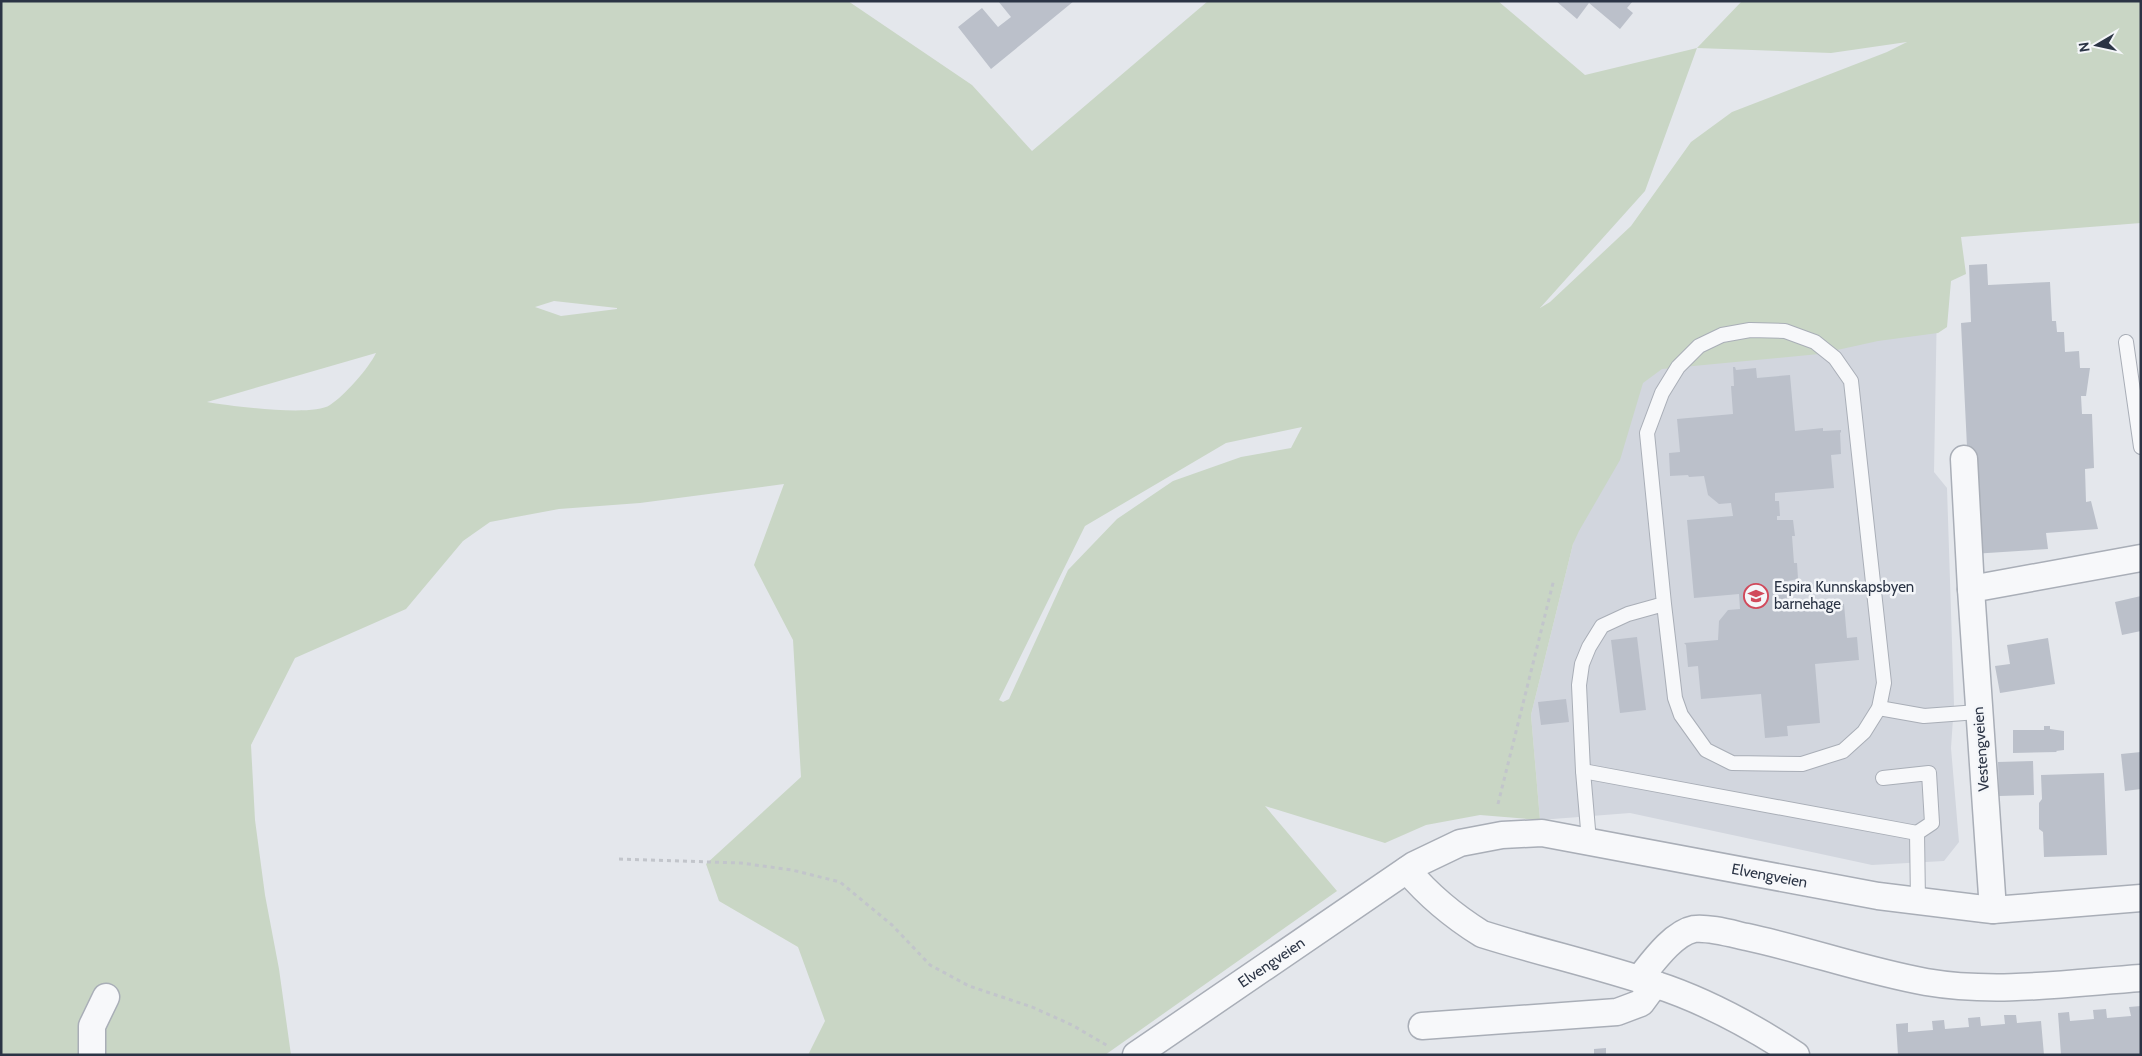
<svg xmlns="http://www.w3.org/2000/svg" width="2142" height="1056" font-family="Cabin,sans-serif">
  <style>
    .built { fill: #d2d6de }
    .green { fill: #c9d6c5; fill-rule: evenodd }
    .building { fill: #bbc0ca }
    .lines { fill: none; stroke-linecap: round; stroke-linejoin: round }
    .service-casing { stroke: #a9aeb7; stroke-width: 16 }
    .minor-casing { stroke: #a9aeb7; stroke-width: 29 }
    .path { stroke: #c2c5cb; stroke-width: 3; stroke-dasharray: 4 4; stroke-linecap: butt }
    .service { stroke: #f7f8fa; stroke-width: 14 }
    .minor { stroke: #f7f8fa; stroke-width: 26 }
    .labels { text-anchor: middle; stroke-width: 5; stroke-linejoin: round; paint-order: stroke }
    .poi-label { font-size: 15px; fill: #2b3445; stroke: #f4f6f9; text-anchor: start }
    .street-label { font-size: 15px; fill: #2b3445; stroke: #f4f6f9 }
  </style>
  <rect width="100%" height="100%" fill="#e4e7ec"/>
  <path class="built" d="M1938,247L1934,472L1947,488L1954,704L1951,748L1959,842L1944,861L1872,865L1630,813L1540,820L1531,715L1599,438L1630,347Z"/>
  <path class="green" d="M1,1H848L972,85L1032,151L1208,1H1498L1585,75L1697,48L1742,1H2141V223L1961,237L1966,274L1951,281L1947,327L1938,333L1878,341L1819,354L1662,369L1643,383L1620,460L1579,531L1573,544L1531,715L1540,820L1480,815L1426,825L1385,843L1265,806L1337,891L1105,1055H808L825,1021L798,947L719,901L706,864L801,777L793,640L754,565L784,484L640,503L559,509L490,522L463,541L406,609L295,658L251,745L255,820L265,895L279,969L291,1055H1ZM1907,42L1887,52L1732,112L1691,142L1631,226L1550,302L1540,308L1645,191L1697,48L1831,53ZM554,301L617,308V309L561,316L535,307ZM376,353C369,368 344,396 330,405C312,417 231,406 207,402ZM1302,427L1291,448L1241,457L1173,481L1117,519L1068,570L1009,699L1003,702L999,700L1085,526L1226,443Z"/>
  <g class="building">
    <path d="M998,1H1074L991,69L958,27L982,8L998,27L1011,17Z"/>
    <path d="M1556,1H1633L1627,8L1633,13L1620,29L1589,3L1577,19Z"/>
    <path d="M1987,264L1988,285L2050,282L2052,321H2056L2057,332H2064L2065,352L2079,351L2080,368H2090L2086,396H2081L2082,414H2092L2094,468L2085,469L2086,502L2091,501L2098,529L2046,533L2048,549L1972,554L1971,525H1981L1980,508L1970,509L1961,323L1971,322L1969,265Z"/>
    <path d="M1733,367H1735L1736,370L1756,368L1757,378L1790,375L1795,431L1823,428V431L1841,430V433L1840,432L1841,454L1831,455L1834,488L1775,493V501H1779L1780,516H1777V520H1793L1795,536H1792L1794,563H1797L1798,579L1782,582V586L1786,585L1787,600L1784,601L1785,609L1844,604L1847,638L1857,637L1859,660L1815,664L1820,723L1787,726L1788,736L1765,738L1761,694L1701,699L1698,666L1688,667L1686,645L1684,643L1718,640L1719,621L1728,610L1740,609L1739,594L1694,598L1687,520L1733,516L1731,503L1719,504L1708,495L1704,476L1689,477L1688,475L1670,476V474L1669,453L1680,452L1677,419L1733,414L1731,386H1734Z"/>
    <path d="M2141,596V631L2122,635L2115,602Z"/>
    <path d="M1637,637L1646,710L1620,713L1611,640Z"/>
    <path d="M2048,638L2055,684L2000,693L1995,666L2010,664L2007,645Z"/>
    <path d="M1566,699L1569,722L1541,725L1538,702Z"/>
    <path d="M2044,726H2050V729L2064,731V750L2056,751L2057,752L2013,753V730H2044Z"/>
    <path d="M2141,752V789L2125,791L2121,754Z"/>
    <path d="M2033,761L2034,795L1999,796L1998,762Z"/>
    <path d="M2104,773L2107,855L2044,857L2043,832L2039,829V803L2042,799L2041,775Z"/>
    <path d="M2141,1006V1055H2061L2058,1013L2069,1012L2070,1021L2094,1019L2093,1010L2106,1009L2107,1018L2131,1016L2129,1007Z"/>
    <path d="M2004,1015H2016L2017,1023L2041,1021L2044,1055H1898L1896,1024L1908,1023V1032L1933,1030L1932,1021L1944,1020L1945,1029L1969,1027L1968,1018L1980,1017L1981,1026L2005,1024Z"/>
    <path d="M1606,1048V1055H1594V1049Z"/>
  </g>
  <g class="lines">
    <defs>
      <g id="service">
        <path d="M2126,342L2141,447"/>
        <path d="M1879,708L1924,716L1978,712"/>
        <path d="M1583,771L1917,833L1918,901"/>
        <path d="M1883,778L1929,773L1932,823L1917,833"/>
        <path d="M1589,841L1583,771L1579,685L1582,664L1589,647L1602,626L1628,614L1664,604L1647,433L1662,393L1678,367L1699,346L1722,335L1750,330L1785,331L1815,342L1835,358L1851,381L1884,683L1879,708L1864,732L1843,751L1802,764L1732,763L1706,750L1681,715L1675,698L1664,604"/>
      </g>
      <g id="minor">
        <path d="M1964,459L1971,589"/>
        <path d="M1407,870C1429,896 1453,916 1482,934C1539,952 1597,965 1654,984C1704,1000 1752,1026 1796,1055"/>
        <path d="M1993,910L1971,589L2141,558"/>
        <path d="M1639,979C1652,963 1673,933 1694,929C1708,927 1733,934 1747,937C1807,950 1865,971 1926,982C1996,994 2070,983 2141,978"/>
        <path d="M1422,1026L1617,1012L1641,1003L1655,984"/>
        <path d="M92,1055V1026L106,997"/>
        <path id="s1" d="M1136,1055L1414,865L1460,843L1502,835L1542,833L1878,896L1984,909L1993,910L2141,898"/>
      </g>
    </defs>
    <use href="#service" class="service-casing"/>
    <use href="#minor" class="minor-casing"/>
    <g class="path">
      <path d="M1498,804L1554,579"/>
      <path d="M619,859L741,863L792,870L840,882L892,925L930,965L969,986L1032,1007L1072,1025L1108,1046"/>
    </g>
    <use href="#service" class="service"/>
    <use href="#minor" class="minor"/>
  </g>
  <defs>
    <symbol id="school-ring" viewBox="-11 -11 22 22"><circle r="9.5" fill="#f4f6f9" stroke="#d1495b" stroke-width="1.5"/><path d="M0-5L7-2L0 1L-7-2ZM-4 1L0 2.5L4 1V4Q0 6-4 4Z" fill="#d1495b"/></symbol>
  </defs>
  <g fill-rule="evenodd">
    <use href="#school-ring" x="1742" y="582" width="28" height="28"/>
  </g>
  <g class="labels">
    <g class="poi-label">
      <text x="1774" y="592">Espira Kunnskapsbyen<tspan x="1774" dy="17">barnehage</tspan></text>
    </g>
    <g class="street-label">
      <text transform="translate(1981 749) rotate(-94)" y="5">Vestengveien</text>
      <text dy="5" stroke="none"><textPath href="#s1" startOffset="702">Elvengveien</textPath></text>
      <text dy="5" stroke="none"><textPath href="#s1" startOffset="164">Elvengveien</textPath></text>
    </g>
  </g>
  <rect width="2142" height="1056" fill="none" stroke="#2b3445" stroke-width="5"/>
  <g transform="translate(2097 45) rotate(261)" stroke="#f4f6f9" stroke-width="4" paint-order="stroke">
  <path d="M0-4L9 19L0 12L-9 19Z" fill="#2b3445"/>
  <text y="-8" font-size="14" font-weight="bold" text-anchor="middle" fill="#2b3445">N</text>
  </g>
</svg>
